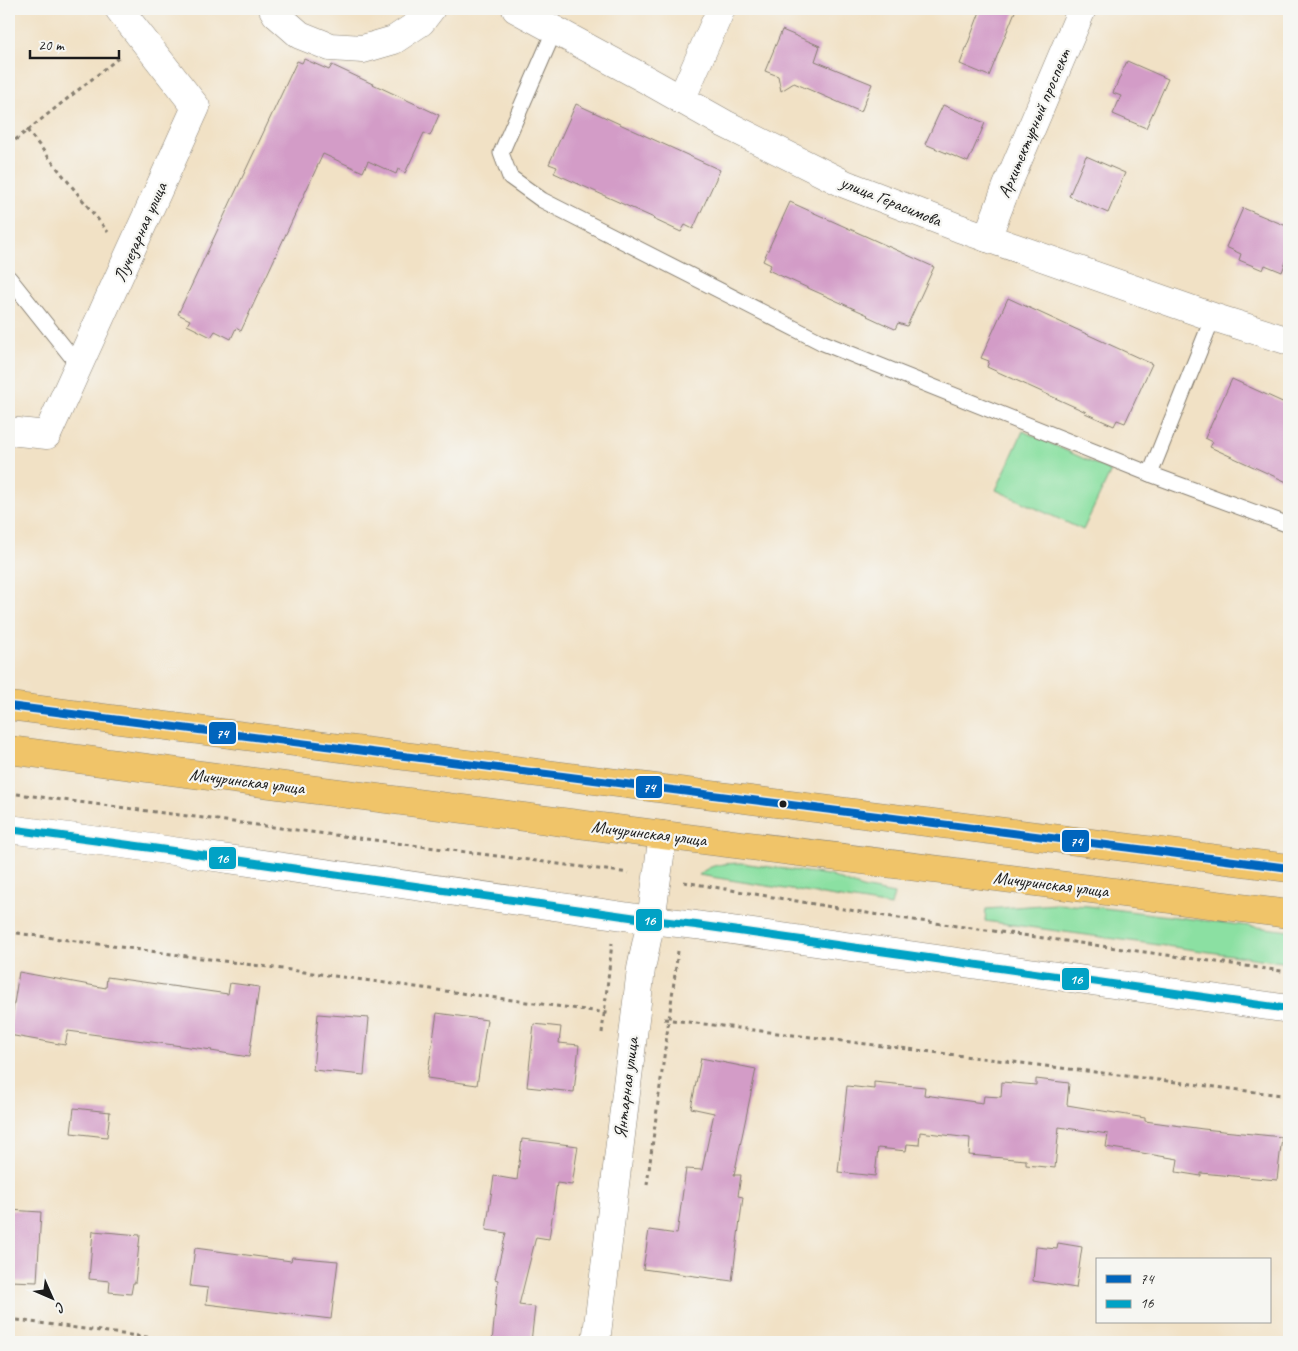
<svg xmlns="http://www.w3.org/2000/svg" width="1298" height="1351" font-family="Caveat,sans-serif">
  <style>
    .green { fill: #8be0a2; stroke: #547e5f }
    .building { fill: #d39cc7 }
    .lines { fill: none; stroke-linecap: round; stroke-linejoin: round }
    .lane-casing { stroke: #867e70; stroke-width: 17 }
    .street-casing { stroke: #867e70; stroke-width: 29 }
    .primary-casing { stroke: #867e70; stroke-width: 29 }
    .path { stroke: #867e70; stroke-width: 3; stroke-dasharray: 4 4; stroke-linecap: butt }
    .lane { stroke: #fff; stroke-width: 15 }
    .street { stroke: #fff; stroke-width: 28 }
    .primary { stroke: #f0c469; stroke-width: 28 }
    .bus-1-casing { stroke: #f6f6f2; stroke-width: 11 }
    .bus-2-casing { stroke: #f6f6f2; stroke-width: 11 }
    .bus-1 { stroke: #0065bd; stroke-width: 8 }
    .bus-2 { stroke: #01a2c5; stroke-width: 8 }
    .bus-dot { fill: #1c1c1c; stroke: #f6f6f2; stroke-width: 2 }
    .labels { text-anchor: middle; stroke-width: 4.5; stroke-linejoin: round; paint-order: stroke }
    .street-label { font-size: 18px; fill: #1c1c1c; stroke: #f6f6f2 }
    .line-badge { stroke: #f6f6f2; stroke-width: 2 }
    .badge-label { font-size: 14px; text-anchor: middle; font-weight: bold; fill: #fff }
  </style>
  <rect width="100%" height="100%" fill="#f6f6f2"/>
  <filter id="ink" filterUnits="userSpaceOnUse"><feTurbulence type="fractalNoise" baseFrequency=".02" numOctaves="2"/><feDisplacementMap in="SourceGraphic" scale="10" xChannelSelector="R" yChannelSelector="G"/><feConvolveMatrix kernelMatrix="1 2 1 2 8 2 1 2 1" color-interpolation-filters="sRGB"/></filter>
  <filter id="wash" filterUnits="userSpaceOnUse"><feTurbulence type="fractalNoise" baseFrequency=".0096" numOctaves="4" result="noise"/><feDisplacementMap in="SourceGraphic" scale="20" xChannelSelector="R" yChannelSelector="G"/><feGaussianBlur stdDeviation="1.12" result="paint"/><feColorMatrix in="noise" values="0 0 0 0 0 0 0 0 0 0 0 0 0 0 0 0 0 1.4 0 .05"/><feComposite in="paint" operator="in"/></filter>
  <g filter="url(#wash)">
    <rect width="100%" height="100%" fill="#f1e1c5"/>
    <g class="green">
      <path d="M1023,431L1111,471L1083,530L996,490Z"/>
      <path d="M741,863L828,875L862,888L894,894L891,906L699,875C711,863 725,864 741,863Z"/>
      <path d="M1056,904L1088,906L1289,931V963L985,921L986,909Z"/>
    </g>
    <g id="blocks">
      <g class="building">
        <path d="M981,9H1016L989,76L960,64Z"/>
        <path d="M782,30L820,46L815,61L872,84L861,112L794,83L781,91L778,76L765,71Z"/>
        <path d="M304,59L329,70L332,65L439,115L430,136L424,133L405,173L398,169L396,174L368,161L363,172L323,154L241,331L236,328L231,339L215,331L211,337L187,325L190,320L178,314L297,61L302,63Z"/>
        <path d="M1127,61L1168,79L1146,128L1113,114L1121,96L1113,93Z"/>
        <path d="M576,104L720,170L693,229L685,225L681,232L653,219L654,218L554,173L557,167L549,164Z"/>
        <path d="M943,105L985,123L968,162L925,144Z"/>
        <path d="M1086,156L1125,173L1108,213L1069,196Z"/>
        <path d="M790,202L934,267L907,326L898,323L895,329L867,316L868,315L768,270L771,265L763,261Z"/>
        <path d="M1243,208L1289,227V254L1282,272L1265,265L1263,270L1239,260L1241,254L1226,247Z"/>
        <path d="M1008,298L1152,364L1125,423L1117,420L1114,426L1085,413L1086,412L987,367L989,361L981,358Z"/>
        <path d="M1232,379L1289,405V483L1210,447L1213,442L1205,438Z"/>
        <path d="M19,972L106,988L107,977L228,994L230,983L259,987L249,1057L211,1051L212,1050L68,1031L65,1045L9,1035Z"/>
        <path d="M437,1013L487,1020L477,1085L427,1078Z"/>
        <path d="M318,1014L369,1018L364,1075L313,1070Z"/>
        <path d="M534,1024L561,1027L559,1043L579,1045L574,1092L527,1087Z"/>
        <path d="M701,1058L756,1069L734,1175H741L738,1196L743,1197L732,1281L643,1269L649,1230L677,1234L686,1169L702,1170L714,1113L691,1108Z"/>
        <path d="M1036,1079L1069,1083L1067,1105L1145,1118V1121L1203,1129L1282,1137L1277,1180L1201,1173V1176L1176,1172L1178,1159L1106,1147L1108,1134L1059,1127L1055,1168L1026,1165V1160L969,1155L970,1138L920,1132L919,1145L907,1144L906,1151L878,1148L875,1176L838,1172L847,1086L874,1089V1082L925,1087L924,1095L983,1103L984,1096L1001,1097L1002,1082L1036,1085Z"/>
        <path d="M74,1108L110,1112L107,1137L71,1133Z"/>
        <path d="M522,1139L578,1146L572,1185L557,1183L549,1239L536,1237L519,1305L535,1307L531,1342L510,1341V1342H492L498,1280L495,1279L506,1233L486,1230L494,1176L517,1180Z"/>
        <path d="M9,1210L41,1212L37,1282L9,1281Z"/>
        <path d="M93,1231L140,1235L135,1283H133L131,1294L109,1292L110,1281L89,1279Z"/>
        <path d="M1058,1243L1082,1247L1076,1288L1033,1281L1036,1247L1057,1249Z"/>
        <path d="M195,1248L291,1261L292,1257L338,1261L331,1319L206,1304L208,1288L190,1286Z"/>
      </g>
    </g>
  </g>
  <g filter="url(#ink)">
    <use href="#blocks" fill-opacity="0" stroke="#867e70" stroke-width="1"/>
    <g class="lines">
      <defs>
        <g id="lane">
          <path d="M555,29L501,153L510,177L542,200L821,342L1150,474L1289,525"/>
          <path d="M9,278L79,366"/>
          <path d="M1150,474L1213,317"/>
        </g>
        <g id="street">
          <path d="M273,9L276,14L300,35L330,47L363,49L394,40L421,22L431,9"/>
          <path d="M516,9L647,80L725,124L845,184L959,228L1213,317L1289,341"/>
          <path d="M681,100L721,9"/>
          <path d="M987,238L1007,186L1082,9"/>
          <path d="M9,431L47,435L196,107L119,9"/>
          <path d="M9,829L152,848L651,920L696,925L1289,1009"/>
          <path d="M596,1342L641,969L651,920L663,835"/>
        </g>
        <g id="primary">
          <path d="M9,706L1289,868"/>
          <path d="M9,750L663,835L1289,914"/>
        </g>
      </defs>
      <use href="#lane" class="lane-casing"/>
      <use href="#street" class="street-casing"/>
      <use href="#primary" class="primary-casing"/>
      <g class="path">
        <path d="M27,130L108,232"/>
        <path d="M9,145L121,56"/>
        <path d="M9,793L629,873"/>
        <path d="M684,882L885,916L1289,972"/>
        <path d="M9,932L608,1013"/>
        <path d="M664,1019L1289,1096"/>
        <path d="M602,1033L612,943"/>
        <path d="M647,1185L678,951"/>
        <path d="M9,1319L183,1342"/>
      </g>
      <use href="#lane" class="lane"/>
      <use href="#street" class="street"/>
      <use href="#primary" class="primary"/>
      <defs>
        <path id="bus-1" d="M9,706L1289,868"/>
        <path id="bus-2" d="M9,829L152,848L651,920L696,925L1289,1009"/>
      </defs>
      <use href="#bus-1" class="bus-1-casing"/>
      <use href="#bus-2" class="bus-2-casing"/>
      <use href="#bus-1" class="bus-1"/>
      <use href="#bus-2" class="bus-2"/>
    </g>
  </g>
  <circle class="bus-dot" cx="783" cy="804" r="4.5"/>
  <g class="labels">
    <g class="street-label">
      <text transform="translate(1034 123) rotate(-67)" y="6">Архитектурный проспект</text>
      <text transform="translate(891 201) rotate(22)" y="6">улица Герасимова</text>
      <text transform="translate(140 232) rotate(-66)" y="6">Лучезарная улица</text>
      <text transform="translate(247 781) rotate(7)" y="6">Мичуринская улица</text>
      <text transform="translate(649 833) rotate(7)" y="6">Мичуринская улица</text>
      <text transform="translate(1051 884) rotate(7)" y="6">Мичуринская улица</text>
      <text transform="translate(626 1088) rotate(-83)" y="6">Янтарная улица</text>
    </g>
  </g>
  <g class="line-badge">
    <rect x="208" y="721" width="29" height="24" rx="5" fill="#0065bd"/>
    <rect x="635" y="775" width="28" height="24" rx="5" fill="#0065bd"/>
    <rect x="1061" y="829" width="29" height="24" rx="5" fill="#0065bd"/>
    <rect x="208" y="846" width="29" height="24" rx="5" fill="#01a2c5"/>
    <rect x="635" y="908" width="28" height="24" rx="5" fill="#01a2c5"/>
    <rect x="1061" y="967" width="29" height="24" rx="5" fill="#01a2c5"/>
  </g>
  <g class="badge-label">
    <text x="222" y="738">74</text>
    <text x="649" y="792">74</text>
    <text x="1076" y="846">74</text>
    <text x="222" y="863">16</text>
    <text x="649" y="925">16</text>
    <text x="1076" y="984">16</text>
  </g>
  <rect width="1298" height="1351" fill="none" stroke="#f6f6f2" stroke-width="30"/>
  <rect x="1096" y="1258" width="175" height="65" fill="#f6f6f2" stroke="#9f9f9c"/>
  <rect x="1106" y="1275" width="25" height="8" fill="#0065bd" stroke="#9f9f9c"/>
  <text x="1140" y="1284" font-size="15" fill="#1c1c1c">74</text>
  <rect x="1106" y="1300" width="25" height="8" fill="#01a2c5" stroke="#9f9f9c"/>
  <text x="1140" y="1308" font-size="15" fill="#1c1c1c">16</text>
  <g transform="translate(52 1298) rotate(135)" stroke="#f6f6f2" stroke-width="4" paint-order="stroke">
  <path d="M0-4L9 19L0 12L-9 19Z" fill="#1c1c1c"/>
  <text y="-8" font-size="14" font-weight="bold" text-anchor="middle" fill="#1c1c1c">С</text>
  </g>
  <path d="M30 50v8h89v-8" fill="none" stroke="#1c1c1c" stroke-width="2.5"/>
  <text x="38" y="50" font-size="15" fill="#1c1c1c" stroke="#f6f6f2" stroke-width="4" paint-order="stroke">20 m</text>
</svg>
